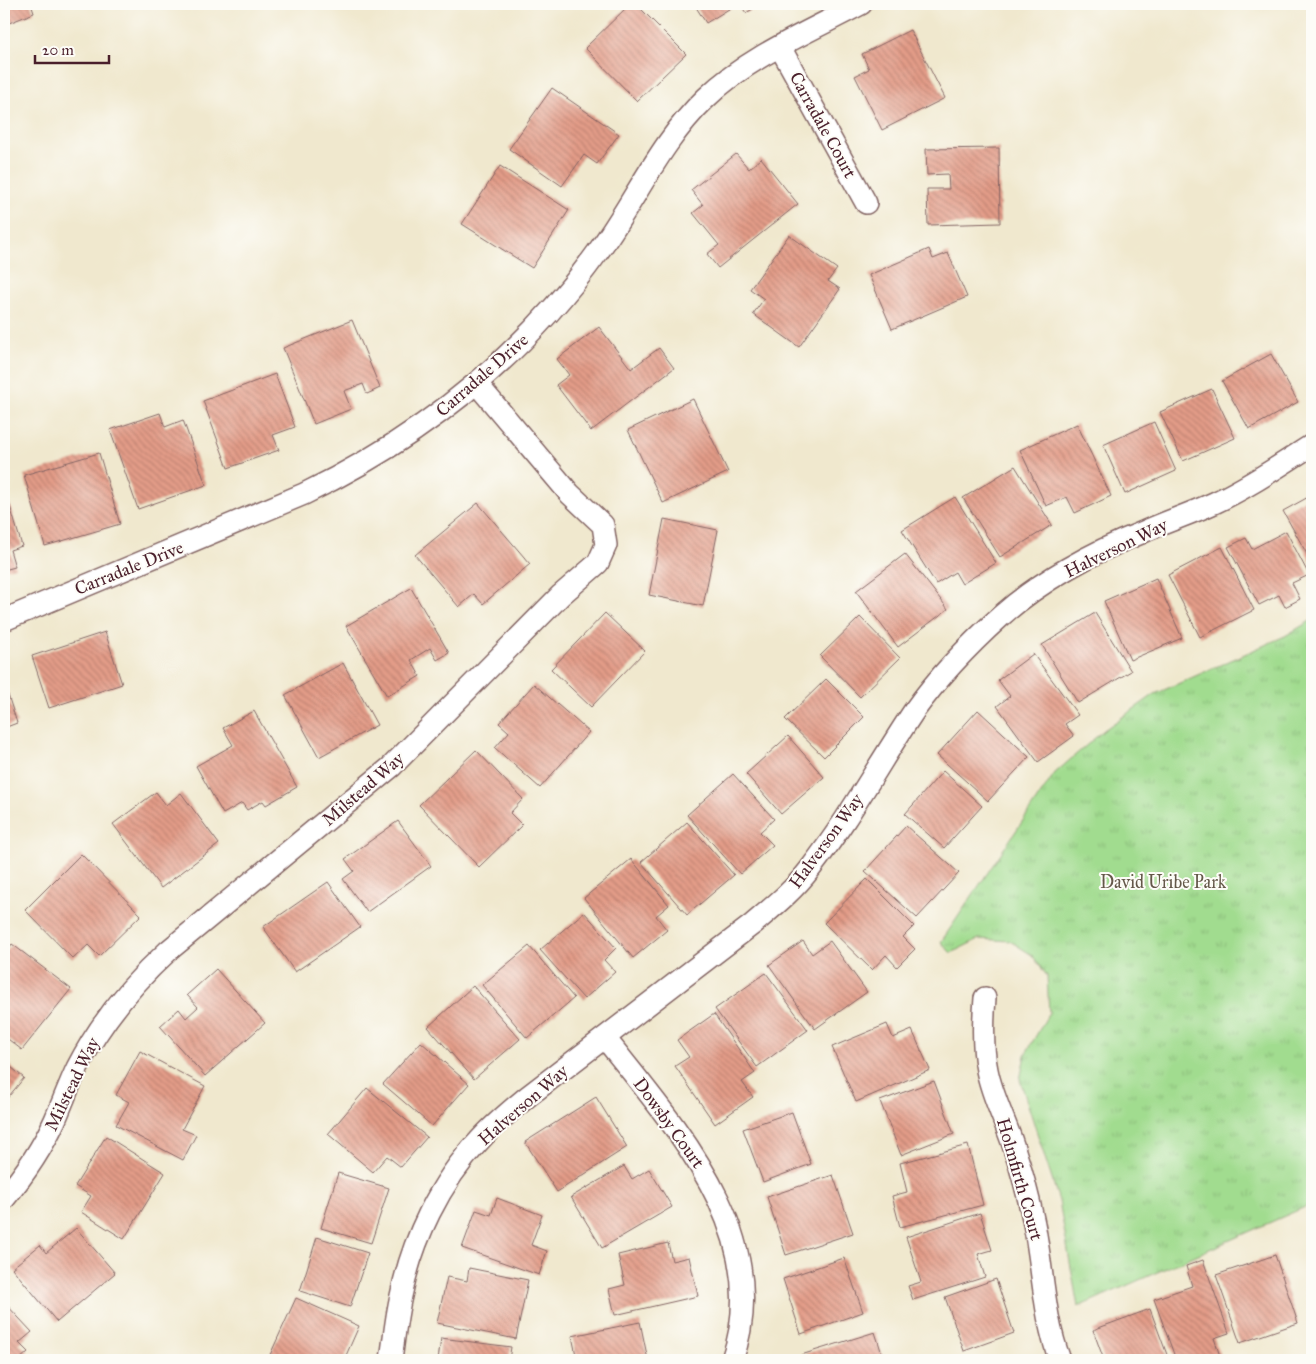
<svg xmlns="http://www.w3.org/2000/svg" width="1316" height="1364" font-family="'IM FELL Great Primer',serif">
  <style>
    .grass { fill: url(#grass-tufts); stroke: #767e5d }
    .building { fill: url(#building-back-hatch) }
    .lines { fill: none; stroke-linecap: round; stroke-linejoin: round }
    .minor-casing { stroke: #846564; stroke-width: 24 }
    .minor { stroke: #fff; stroke-width: 21 }
    .labels { text-anchor: middle; stroke-width: 4; stroke-linejoin: round; paint-order: stroke }
    .street-label { font-size: 18px; fill: #4a1f2b; stroke: #fdfcf7 }
    .park-label { font-size: 18px; fill: #645849; stroke: #fdfcf7 }
  </style>
  <defs>
    <pattern id="grass-tufts" width="24" height="20" patternUnits="userSpaceOnUse" patternTransform="scale(1.25)"><rect width="24" height="20" fill="#a1dc8f"/><path d="M3 7l-1-3M5 7V3M7 7l1-3M15 17l-1-3M17 17v-4M19 17l1-3" fill="none" stroke="#8cbc7c"/></pattern>
    <pattern id="building-back-hatch" width="6" height="6" patternUnits="userSpaceOnUse" patternTransform="scale(1.25)"><rect width="6" height="6" fill="#e39c88"/><path d="M-1 5l2 2M0 0l6 6M5-1l2 2" fill="none" stroke="#ba7f6f"/></pattern>
  </defs>
  <rect width="100%" height="100%" fill="#fdfcf7"/>
  <filter id="ink" filterUnits="userSpaceOnUse"><feTurbulence type="fractalNoise" baseFrequency=".02" numOctaves="2"/><feDisplacementMap in="SourceGraphic" scale="10" xChannelSelector="R" yChannelSelector="G"/><feConvolveMatrix kernelMatrix="1 2 1 2 8 2 1 2 1" color-interpolation-filters="sRGB"/></filter>
  <filter id="wash" filterUnits="userSpaceOnUse"><feTurbulence type="fractalNoise" baseFrequency=".0096" numOctaves="4" result="noise"/><feDisplacementMap in="SourceGraphic" scale="20" xChannelSelector="R" yChannelSelector="G"/><feGaussianBlur stdDeviation="1.12" result="paint"/><feColorMatrix in="noise" values="0 0 0 0 0 0 0 0 0 0 0 0 0 0 0 0 0 1.4 0 .05"/><feComposite in="paint" operator="in"/></filter>
  <g filter="url(#wash)">
    <rect width="100%" height="100%" fill="#f0e8ce"/>
    <path class="grass" d="M1312,620V1204L1078,1307L1059,1201L1020,1080L1025,1055L1049,1013L1047,976L1032,955L1010,941L979,939L951,953L941,942L1055,773L1104,730L1155,694L1285,636Z"/>
    <g id="blocks">
      <g class="building">
        <path d="M4,4H31L34,13L4,25Z"/>
        <path d="M630,4H636L686,54L637,101L585,48Z"/>
        <path d="M694,4H737L706,23Z"/>
        <path d="M740,4H761L746,13Z"/>
        <path d="M910,30L945,98L882,130L855,76L869,69L862,54Z"/>
        <path d="M552,88L619,134L597,164L584,155L562,186L509,149Z"/>
        <path d="M999,148L1000,223L928,225L927,189H949L948,174L927,175L926,149Z"/>
        <path d="M736,154L749,169L761,158L798,204L718,268L707,254L719,245L693,213L703,205L691,190Z"/>
        <path d="M500,166L569,210L532,268L462,224Z"/>
        <path d="M789,235L837,269L828,281L840,289L799,347L753,314L764,299L750,289Z"/>
        <path d="M929,249L933,259L948,253L967,297L892,329L869,275Z"/>
        <path d="M352,320L380,388L367,394L363,384L344,391L351,409L314,424L283,348Z"/>
        <path d="M599,327L631,369L659,348L674,368L591,431L556,385L569,375L557,359Z"/>
        <path d="M1271,354L1298,402L1249,429L1222,381Z"/>
        <path d="M275,374L295,427L273,435L279,450L228,468L203,401Z"/>
        <path d="M1212,389L1235,438L1183,461L1160,412Z"/>
        <path d="M693,399L728,472L663,503L628,430Z"/>
        <path d="M160,413L165,427L183,420L206,485L138,509L110,430Z"/>
        <path d="M1154,422L1176,471L1125,494L1103,445Z"/>
        <path d="M1077,424L1111,496L1075,513L1067,497L1046,506L1020,450Z"/>
        <path d="M99,453L120,524L45,546L24,475Z"/>
        <path d="M1015,466L1052,525L1000,557L963,498Z"/>
        <path d="M1312,495V563L1283,511Z"/>
        <path d="M7,496L22,546L10,550L15,567L4,570V497Z"/>
        <path d="M955,497L996,563L962,584L955,572L936,584L902,530Z"/>
        <path d="M478,503L530,564L483,604L474,594L459,607L415,555Z"/>
        <path d="M664,519L718,530L703,606L649,595Z"/>
        <path d="M1286,531L1309,575L1292,583L1300,599L1285,607L1279,595L1259,605L1228,547L1246,538L1252,549Z"/>
        <path d="M1222,547L1254,610L1200,637L1168,575Z"/>
        <path d="M905,554L948,609L898,647L856,591Z"/>
        <path d="M1156,578L1182,638L1130,660L1104,601Z"/>
        <path d="M411,588L449,653L437,660L430,648L411,660L420,676L387,696L346,626Z"/>
        <path d="M605,613L645,651L591,707L551,669Z"/>
        <path d="M1095,613L1131,671L1078,703L1042,645Z"/>
        <path d="M860,617L900,658L860,697L820,656Z"/>
        <path d="M105,632L122,684L49,708L32,656Z"/>
        <path d="M1033,654L1078,715L1065,724L1074,736L1038,762L997,706L1010,696L998,680Z"/>
        <path d="M343,663L377,725L319,757L285,695Z"/>
        <path d="M826,679L864,717L824,757L785,719Z"/>
        <path d="M4,683L17,723L4,728Z"/>
        <path d="M534,684L589,732L540,788L495,748L509,732L499,723Z"/>
        <path d="M978,710L1029,757L988,801L937,755Z"/>
        <path d="M254,711L297,787L266,805L263,801L247,810L242,803L223,814L196,766L233,745L223,728Z"/>
        <path d="M788,736L824,777L781,814L746,774Z"/>
        <path d="M476,750L523,799L510,813L522,825L479,867L419,805Z"/>
        <path d="M943,771L982,806L944,848L905,814Z"/>
        <path d="M733,774L774,819L760,832L773,845L740,874L687,815Z"/>
        <path d="M156,792L166,805L181,793L219,844L161,888L113,824Z"/>
        <path d="M398,821L431,866L367,912L343,879L354,871L345,859Z"/>
        <path d="M687,822L734,875L687,915L641,862Z"/>
        <path d="M906,826L959,873L917,918L865,871Z"/>
        <path d="M81,854L141,915L99,956L88,945L73,959L25,910Z"/>
        <path d="M631,859L669,905L656,916L667,930L633,958L584,898Z"/>
        <path d="M867,879L914,926L903,937L915,949L897,967L886,955L872,970L824,923Z"/>
        <path d="M328,882L360,927L295,972L263,927Z"/>
        <path d="M584,912L616,948L604,960L615,972L584,999L540,950Z"/>
        <path d="M803,941L812,954L830,941L867,992L815,1029L769,965Z"/>
        <path d="M12,944L71,989L22,1050L4,1036V954Z"/>
        <path d="M529,946L574,998L527,1038L482,985Z"/>
        <path d="M216,969L265,1023L205,1076L160,1026L179,1009L186,1018L198,1007L187,995Z"/>
        <path d="M766,973L808,1030L757,1067L715,1009Z"/>
        <path d="M473,986L520,1039L474,1079L428,1027Z"/>
        <path d="M714,1014L755,1073L742,1082L753,1097L715,1124L675,1066L689,1057L677,1040Z"/>
        <path d="M887,1024L893,1038L912,1030L930,1070L856,1102L832,1047Z"/>
        <path d="M421,1042L469,1084L432,1126L383,1084Z"/>
        <path d="M140,1051L205,1086L182,1129L196,1135L183,1160L116,1125L129,1102L116,1095Z"/>
        <path d="M4,1061L24,1078L4,1102Z"/>
        <path d="M934,1081L954,1134L901,1155L880,1101Z"/>
        <path d="M367,1088L427,1137L401,1167L387,1156L373,1172L328,1134Z"/>
        <path d="M596,1097L627,1147L557,1192L525,1142Z"/>
        <path d="M792,1112L811,1164L763,1182L743,1129Z"/>
        <path d="M106,1136L165,1173L124,1239L81,1212L91,1196L75,1186Z"/>
        <path d="M968,1145L983,1205L900,1227L892,1196L907,1192L900,1163Z"/>
        <path d="M624,1166L632,1179L649,1169L672,1207L602,1248L571,1197Z"/>
        <path d="M338,1173L389,1188L371,1243L321,1228Z"/>
        <path d="M833,1175L853,1233L786,1255L767,1197Z"/>
        <path d="M497,1198L542,1215L531,1245L547,1251L539,1275L462,1248L476,1210L491,1215Z"/>
        <path d="M980,1213L992,1250L978,1254L985,1277L913,1300L908,1286L921,1282L906,1237Z"/>
        <path d="M76,1228L115,1273L57,1322L12,1268L40,1245L46,1253Z"/>
        <path d="M317,1237L368,1253L350,1307L300,1291Z"/>
        <path d="M668,1243L672,1261L689,1257L698,1296L615,1315L609,1289L625,1285L618,1255Z"/>
        <path d="M1275,1255L1298,1323L1240,1343L1216,1275Z"/>
        <path d="M844,1258L863,1312L801,1334L783,1279Z"/>
        <path d="M1203,1260L1229,1333L1214,1338L1220,1356L1208,1360H1176L1154,1299L1192,1286L1186,1266Z"/>
        <path d="M469,1268L528,1280L516,1339L437,1323L447,1277L467,1281Z"/>
        <path d="M996,1279L1014,1333L964,1351L945,1297Z"/>
        <path d="M296,1298L359,1326L344,1360H283L270,1355Z"/>
        <path d="M4,1302L32,1332L19,1343L28,1352L19,1360H12L7,1355L4,1358Z"/>
        <path d="M1150,1309L1169,1360H1104L1093,1330Z"/>
        <path d="M640,1322L648,1360H577L572,1336Z"/>
        <path d="M875,1332L884,1360H802L801,1355Z"/>
        <path d="M441,1338L511,1347L509,1360H438Z"/>
      </g>
    </g>
  </g>
  <g filter="url(#ink)">
    <use href="#blocks" fill-opacity="0" stroke="#846564" stroke-width="1"/>
    <g class="lines">
      <defs>
        <g id="minor">
          <path d="M780,47L866,203"/>
          <path d="M4,620L304,494C420,438 521,358 597,253C635,202 659,143 706,98C748,57 810,31 861,4"/>
          <path d="M985,998C983,1022 982,1046 987,1070C992,1096 1005,1120 1013,1145C1021,1169 1028,1194 1033,1219C1043,1265 1043,1316 1060,1360"/>
          <path d="M605,1038C675,1127 776,1236 732,1360"/>
          <path d="M4,1199C24,1175 42,1149 55,1120C63,1102 69,1085 77,1068C100,1023 131,985 168,951L391,767L561,595L598,563L606,545L603,525L570,494L477,384"/>
          <path d="M391,1360C394,1339 396,1317 401,1296C412,1240 440,1182 479,1141C493,1125 510,1111 527,1097L753,924C773,907 794,890 810,869C849,819 879,763 914,711C939,676 970,644 1001,616C1040,581 1093,552 1141,533C1165,522 1190,514 1214,503C1249,487 1280,465 1312,445"/>
        </g>
      </defs>
      <use href="#minor" class="minor-casing"/>
      <use href="#minor" class="minor"/>
    </g>
  </g>
  <g class="labels">
    <g class="street-label">
      <text transform="translate(823 125) rotate(61)" y="6">Carradale Court</text>
      <text transform="translate(482 375) rotate(-41)" y="6">Carradale Drive</text>
      <text transform="translate(1116 548) rotate(-26)" y="6">Halverson Way</text>
      <text transform="translate(129 568) rotate(-22)" y="6">Carradale Drive</text>
      <text transform="translate(363 789) rotate(-41)" y="6">Milstead Way</text>
      <text transform="translate(826 841) rotate(-54)" y="6">Halverson Way</text>
      <text transform="translate(72 1084) rotate(-64)" y="6">Milstead Way</text>
      <text transform="translate(523 1105) rotate(-41)" y="6">Halverson Way</text>
      <text transform="translate(669 1123) rotate(54)" y="6">Dowsby Court</text>
      <text transform="translate(1020 1179) rotate(74)" y="6">Holmfirth Court</text>
    </g>
    <g class="park-label">
      <text x="1163" y="888">David Uribe Park</text>
    </g>
  </g>
  <rect width="1316" height="1364" fill="none" stroke="#fdfcf7" stroke-width="20"/>
  <path d="M35 55v8h74v-8" fill="none" stroke="#4a1f2b" stroke-width="2.5"/>
  <text x="42" y="55" font-size="15" fill="#4a1f2b" stroke="#fdfcf7" stroke-width="4" paint-order="stroke">20 m</text>
</svg>
